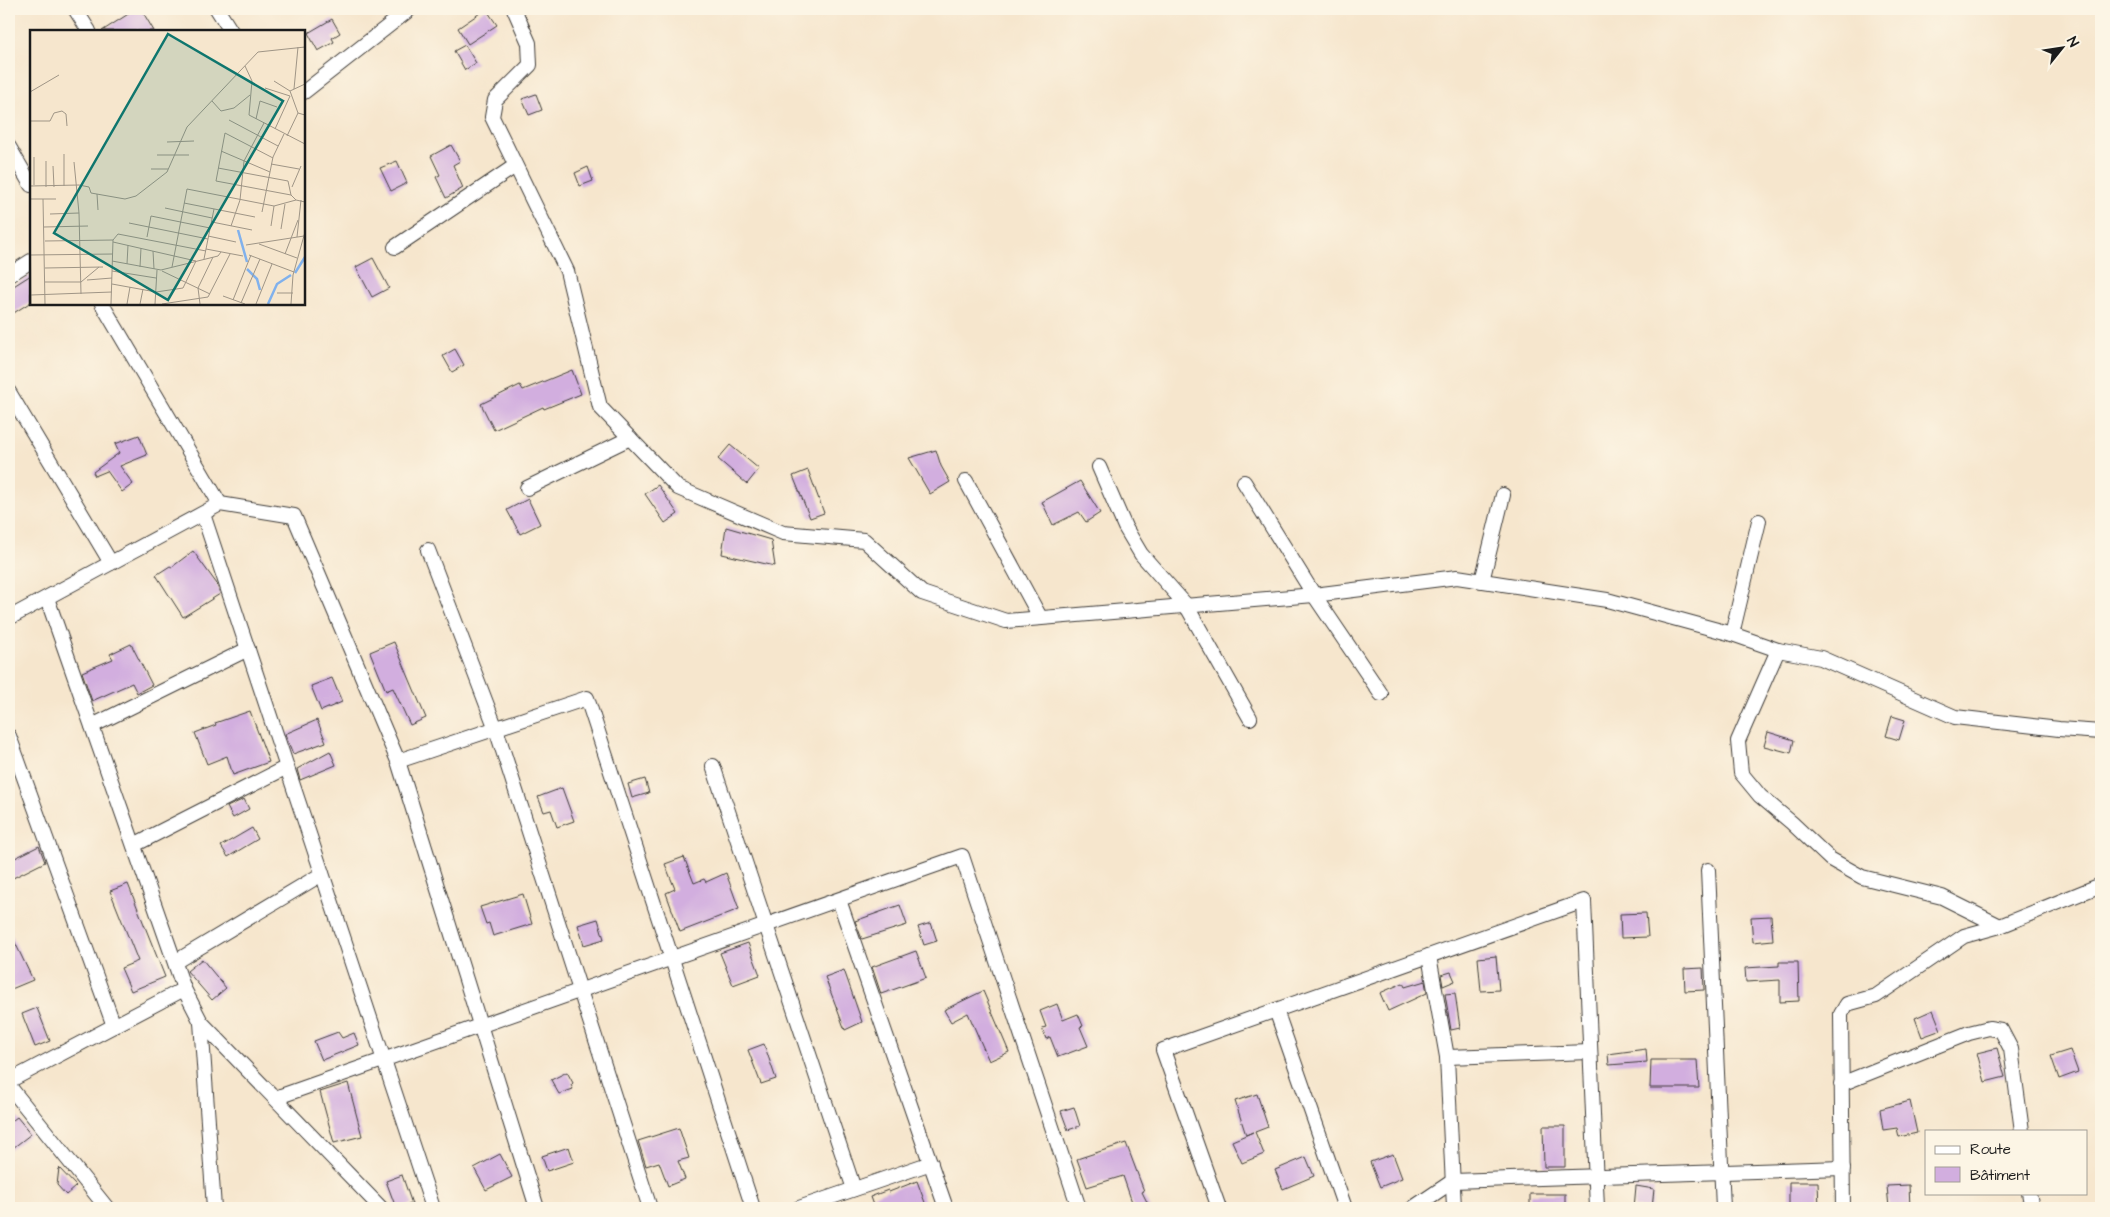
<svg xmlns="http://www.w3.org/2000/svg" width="2110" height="1217" font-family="'Architects Daughter',sans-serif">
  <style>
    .building { fill: #d2aedf }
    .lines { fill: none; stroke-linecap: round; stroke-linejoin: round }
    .minor-casing { stroke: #3d3a37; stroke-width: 16 }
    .minor { stroke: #fff; stroke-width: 14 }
    .inset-river { fill: none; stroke: #81b1ec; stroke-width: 2.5 }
    .inset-road { fill: none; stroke: #9f9586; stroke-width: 1 }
    .view { fill: #0f766e; fill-opacity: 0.15; stroke: #0f766e; stroke-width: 2.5 }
    .inset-edge { fill: none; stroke: #1c1c1c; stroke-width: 2.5 }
  </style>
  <rect width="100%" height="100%" fill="#fcf5e5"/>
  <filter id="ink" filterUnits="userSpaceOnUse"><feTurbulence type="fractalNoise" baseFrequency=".02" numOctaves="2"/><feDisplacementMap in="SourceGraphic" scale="10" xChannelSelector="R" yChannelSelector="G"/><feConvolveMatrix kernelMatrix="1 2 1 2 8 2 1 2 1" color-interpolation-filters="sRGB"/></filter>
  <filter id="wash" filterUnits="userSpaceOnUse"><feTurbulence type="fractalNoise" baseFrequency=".0096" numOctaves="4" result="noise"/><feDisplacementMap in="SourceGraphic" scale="20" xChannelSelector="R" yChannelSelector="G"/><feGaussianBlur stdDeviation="1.12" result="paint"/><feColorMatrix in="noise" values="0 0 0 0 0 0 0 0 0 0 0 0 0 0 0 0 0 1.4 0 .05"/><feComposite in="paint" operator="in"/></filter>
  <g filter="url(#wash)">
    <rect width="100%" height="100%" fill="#f6e6cd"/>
    <g id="blocks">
      <g class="building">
        <path d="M136,9H141L154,31H102Z"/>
        <path d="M486,9L497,25L468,44L458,28Z"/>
        <path d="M332,19L340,33L332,38L334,42L318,51L308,33Z"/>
        <path d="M465,45L476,63L465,70L454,51Z"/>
        <path d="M536,94L542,110L529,115L522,99Z"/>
        <path d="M451,145L460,161L453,165L463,188L446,198L436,177L440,175L431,156Z"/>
        <path d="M397,161L407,183L391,191L380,168Z"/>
        <path d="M588,167L593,181L580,186L575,173Z"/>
        <path d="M373,258L389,288L372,297L356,267Z"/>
        <path d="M31,275V302L9,316V289Z"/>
        <path d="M455,349L464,365L452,372L443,356Z"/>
        <path d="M572,370L581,394L544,409L543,407L494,430L481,404L520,385L523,390Z"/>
        <path d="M139,435L147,455L120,466L133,484L122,492L107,471L95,476L93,472L119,453L115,444Z"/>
        <path d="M730,445L759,469L747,484L718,459Z"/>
        <path d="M936,450L941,466L950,482L930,494L909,458Z"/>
        <path d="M808,470L824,513L810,518L793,476Z"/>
        <path d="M1080,481L1100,513L1086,522L1079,512L1053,525L1042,502Z"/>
        <path d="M658,485L678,514L665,523L645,494Z"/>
        <path d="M528,499L540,524L520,534L507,510Z"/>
        <path d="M726,527L771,540L775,566L722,554Z"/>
        <path d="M193,551L217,584L220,594L183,617L156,575L170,566L172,567Z"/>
        <path d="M394,642L426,718L410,725L393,688L386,691L370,652Z"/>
        <path d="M131,644L152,685L137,693L132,683L92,701L82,672L113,659L110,654Z"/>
        <path d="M332,678L342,702L321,711L311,686Z"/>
        <path d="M250,711L269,762L233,775L227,756L207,764L195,733L216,725L215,723Z"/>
        <path d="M1892,716L1905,720L1899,740L1886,736Z"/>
        <path d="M317,720L326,742L293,754L285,734Z"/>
        <path d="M1768,732L1794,740L1791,753L1764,746Z"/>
        <path d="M330,751L336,765L300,780L297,769Z"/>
        <path d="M645,779L649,793L632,798L628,784Z"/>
        <path d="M562,788L574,821L557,827L551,810L544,812L538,797Z"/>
        <path d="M244,799L249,809L233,818L227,807Z"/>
        <path d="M252,828L258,839L228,857L221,846Z"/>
        <path d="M39,846L45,862L9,880V861Z"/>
        <path d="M684,857L694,883L704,879L706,882L726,873L739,909L680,932L666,893L675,889L665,864Z"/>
        <path d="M128,884L165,977L131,991L121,968L138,961L110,891Z"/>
        <path d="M523,894L532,924L493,936L489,923L486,924L480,907Z"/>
        <path d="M900,905L907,925L862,939L855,921Z"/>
        <path d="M1646,913L1648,937L1621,938L1620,914Z"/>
        <path d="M1771,916L1773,940L1753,942L1751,917Z"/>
        <path d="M598,919L604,939L584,945L578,925Z"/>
        <path d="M931,923L937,941L924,945L918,927Z"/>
        <path d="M9,930L33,980L9,990Z"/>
        <path d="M748,943L760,975L733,985L720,953Z"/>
        <path d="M916,951L926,978L881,994L872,967Z"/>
        <path d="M1496,956L1499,990L1481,991L1478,958Z"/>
        <path d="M202,959L226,988L212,1000L187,971Z"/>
        <path d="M1779,962H1798L1799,1001L1780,1002V980L1746,982L1745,968L1779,966Z"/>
        <path d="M1703,968L1704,990L1685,991L1684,969Z"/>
        <path d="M844,970L862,1022L845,1030L825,977Z"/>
        <path d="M1451,972L1455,981L1443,986L1441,975Z"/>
        <path d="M1425,981L1427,993L1388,1011L1380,993L1403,983L1405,987Z"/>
        <path d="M983,991L1009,1052L989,1061L968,1013L951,1022L944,1010Z"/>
        <path d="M1455,993L1460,1028L1451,1030L1445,994Z"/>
        <path d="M1057,1004L1063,1020L1078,1014L1083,1026L1080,1027L1088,1046L1058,1057L1050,1037L1046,1039L1042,1028L1046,1027L1040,1011Z"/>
        <path d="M37,1008L50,1041L35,1047L22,1014Z"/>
        <path d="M1933,1010L1941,1030L1922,1037L1915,1018Z"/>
        <path d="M338,1032L342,1038L354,1033L359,1045L322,1060L314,1041Z"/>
        <path d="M764,1044L776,1079L761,1084L748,1050Z"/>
        <path d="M1997,1048L2005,1077L1985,1082L1977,1053Z"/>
        <path d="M1646,1049L1647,1062L1609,1065L1608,1054Z"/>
        <path d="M2070,1050L2078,1072L2059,1079L2051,1056Z"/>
        <path d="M1651,1060H1697L1699,1088H1650Z"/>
        <path d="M567,1072L573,1083L571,1085L573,1089L559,1094L551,1080Z"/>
        <path d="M348,1083L362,1136L334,1143L320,1092Z"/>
        <path d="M1257,1094L1268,1127L1255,1132L1264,1154L1242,1163L1232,1141L1253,1132L1246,1135L1235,1101Z"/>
        <path d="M1910,1101L1917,1133L1899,1137L1897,1128L1883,1130L1880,1109Z"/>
        <path d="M1074,1107L1080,1126L1068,1130L1061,1111Z"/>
        <path d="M17,1117L31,1134L9,1151V1123Z"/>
        <path d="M1543,1126H1565V1167H1544Z"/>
        <path d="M679,1128L689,1158L678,1161L685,1179L668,1186L659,1162L646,1166L638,1141Z"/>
        <path d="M1126,1143L1144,1191L1142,1192L1150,1208H1134L1123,1176L1087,1187L1077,1159Z"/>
        <path d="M569,1147L574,1162L547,1171L542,1156Z"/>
        <path d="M500,1154L512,1177L486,1190L474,1168Z"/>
        <path d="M1393,1154L1402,1178L1380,1187L1370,1162Z"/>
        <path d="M1306,1157L1314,1176L1283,1189L1275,1170Z"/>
        <path d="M59,1168L76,1186L66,1195L57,1185Z"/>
        <path d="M402,1175L412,1204L396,1208L386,1181Z"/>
        <path d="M917,1181L927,1208H874L870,1197L888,1190L889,1192Z"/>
        <path d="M1789,1182H1818L1819,1208H1789Z"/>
        <path d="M1909,1185L1910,1208H1889L1887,1186Z"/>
        <path d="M1636,1186L1654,1189L1652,1208H1634Z"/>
        <rect x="1530" y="1194" width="35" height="14"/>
      </g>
    </g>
  </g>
  <g filter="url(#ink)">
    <use href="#blocks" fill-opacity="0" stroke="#3d3a37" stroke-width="1"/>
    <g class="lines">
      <defs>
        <g id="minor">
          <path d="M75,9L89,31"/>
          <path d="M217,9L231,31"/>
          <path d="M514,9L529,43L530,65L495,100L492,117L567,271L600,407L678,488L783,533L864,540L922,593L1006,621L1314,595L1457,577L1607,600L1732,634L1778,650L1821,658L1955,717L2059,729L2101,732"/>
          <path d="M304,92L410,9"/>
          <path d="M9,147L31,185"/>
          <path d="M395,247L515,166"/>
          <path d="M9,275L31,261"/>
          <path d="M102,304L220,504"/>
          <path d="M9,392L111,563"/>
          <path d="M1099,467L1125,527L1141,554L1186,605L1250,718"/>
          <path d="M966,481L1040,617"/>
          <path d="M1244,482L1314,595L1381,694"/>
          <path d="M527,488L630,438"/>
          <path d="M203,514L433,1208"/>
          <path d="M428,550L496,729L650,1208"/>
          <path d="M1482,581L1503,495"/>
          <path d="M47,598L184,989L201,1022L381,1208"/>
          <path d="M9,618L220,504L294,516L398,761L537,1208"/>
          <path d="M1732,634L1759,521"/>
          <path d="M1778,650L1738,741L1741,773L1760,796L1792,823L1830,859L1862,877L1942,897L2000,926"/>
          <path d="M92,726L248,649"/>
          <path d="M9,736L114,1026"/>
          <path d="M398,761L587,698L753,1208"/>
          <path d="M713,766L854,1189"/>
          <path d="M134,845L287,767"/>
          <path d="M1708,870L1723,1208"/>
          <path d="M839,900L946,1208"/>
          <path d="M1429,956L1447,1057L1454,1208"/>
          <path d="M175,962L322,874"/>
          <path d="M1276,1010L1345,1208"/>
          <path d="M201,1022L214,1208"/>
          <path d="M1447,1057L1590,1052"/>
          <path d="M9,1081L184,989"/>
          <path d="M1841,1084L1969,1033L1989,1028L2001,1030L2011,1049L2022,1131"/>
          <path d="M9,1086L107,1208"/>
          <path d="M275,1098L962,856L1079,1208"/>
          <path d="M2029,1193L2031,1203"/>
          <path d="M799,1208L931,1163"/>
          <path d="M1219,1208L1163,1050L1584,901L1597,1208"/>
          <path d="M1413,1208L1453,1181L1843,1168"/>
          <path d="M1843,1208L1841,1014L1847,1004L1876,996L1964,936L2000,926L2101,885"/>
        </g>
      </defs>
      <use href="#minor" class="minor-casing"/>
      <use href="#minor" class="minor"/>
    </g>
  </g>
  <g transform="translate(30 30)">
    <rect width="275" height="275" fill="#f6e6cd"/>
    <path class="inset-river" d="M208,200L217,232M217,239L227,249L230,260M265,243L275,227M238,274L247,254L261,245"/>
    <path class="inset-road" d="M215,36L222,51L219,85L275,114M244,51L260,61L268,83L275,85M235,58L260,66M264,59L268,17M260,61L275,54M0,62L29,45M182,71L191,81L204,78L220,65M226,89L230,71L247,77M199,90L248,116M0,91H20L24,83L32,81L36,84L37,96M245,99L260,66M257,106L268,83M137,112L164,111M191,121L240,142M34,124V156M127,125H159M4,127V155M243,128L195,103L186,151L261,165M44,132L49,183L51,264M241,134L269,139M23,136L24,157M188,138L258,151L261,165L266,170M121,139H138M0,156L49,155L59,157L61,163L95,169L106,166L137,142L157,97L228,22L275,17M16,157V131M262,157L271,136M67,164L68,180M0,169H26M13,169L15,274M154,173L225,187M0,174L1,274M135,178L182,188M232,182L243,127L254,104M20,184L49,183M182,192L222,200M99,193L178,209M201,196L210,170L214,131L234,93M241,196L244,176M14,197L58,196M251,199L255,174M178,206L206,212M117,207L121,186L180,198M267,207L271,170M15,211L83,210M229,214L267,228M216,215L274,206M176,219L213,226M123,221L124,239M255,224L268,190M0,225L83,224M219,225L264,242M174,229L184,179M82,231L131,240L188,226L191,222M97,234L98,215M110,237L111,218M142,237L157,159L244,176L266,170L275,172M15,238L73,237M82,241L126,248M132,241L180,264M57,250L82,248M15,252H51L69,237M82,254L126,262L153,258L166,231L83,212M247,263H263M1,265L82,262M193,266L215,274M203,270L221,225M211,273L230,229M81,274L83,210L88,204L176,221M97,274L100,257M110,274L113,259M125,274L127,240M132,274L178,267L200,224M170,274L168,258L183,227M226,274L242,234M261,274L263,245L275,202"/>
    <path class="view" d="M138,4L253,71L138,270L24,203Z"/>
    <rect width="275" height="275" class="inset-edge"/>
  </g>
  <rect width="2110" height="1217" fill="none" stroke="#fcf5e5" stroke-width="30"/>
  <rect x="1925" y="1130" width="162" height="65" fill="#fcf5e5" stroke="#a29e95"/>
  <rect x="1935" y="1146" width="25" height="8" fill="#ffffff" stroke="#a29e95"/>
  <text x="1970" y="1154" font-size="15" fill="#1c1c1c">Route</text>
  <rect x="1935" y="1167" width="25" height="15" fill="#d2aedf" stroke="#a29e95"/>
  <text x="1970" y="1180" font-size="15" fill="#1c1c1c">Bâtiment</text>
  <g transform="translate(2062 48) rotate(60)" stroke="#fcf5e5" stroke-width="4" paint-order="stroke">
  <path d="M0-4L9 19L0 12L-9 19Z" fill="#1c1c1c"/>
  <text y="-8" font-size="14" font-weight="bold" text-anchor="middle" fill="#1c1c1c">N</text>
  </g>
</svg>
